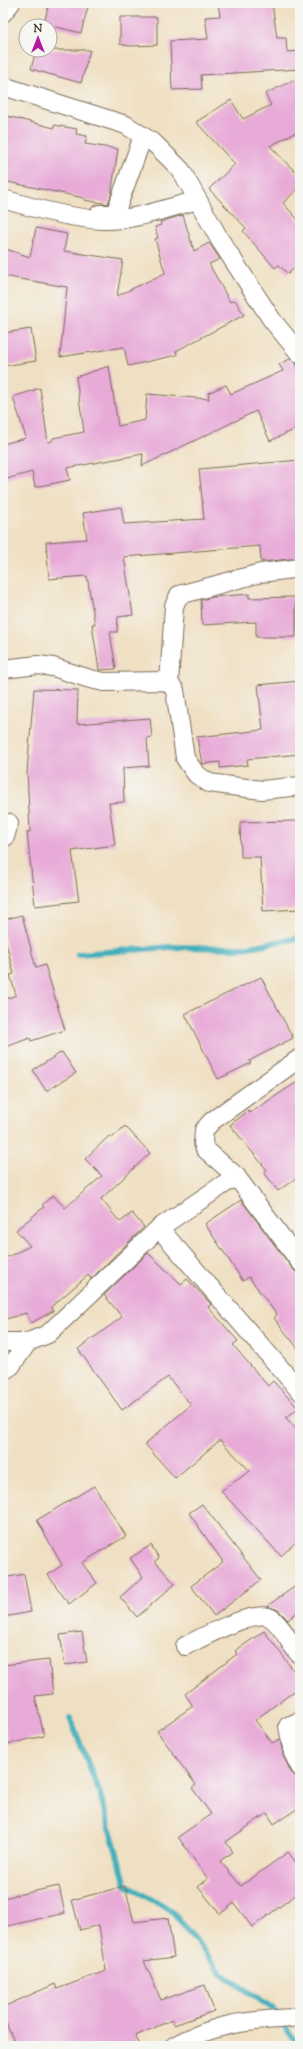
<svg xmlns="http://www.w3.org/2000/svg" width="303" height="2049" font-family="'Sorts Mill Goudy',serif">
  <style>
    .lines { fill: none; stroke-linecap: round; stroke-linejoin: round }
    .stream { stroke: #40afbc; stroke-width: 6 }
    .building { fill: #e8abd8 }
    .minor-casing { stroke: #7a6a58; stroke-width: 20 }
    .minor { stroke: #fff; stroke-width: 18 }
  </style>
  <rect width="100%" height="100%" fill="#f6f6f2"/>
  <filter id="ink" filterUnits="userSpaceOnUse"><feTurbulence type="fractalNoise" baseFrequency=".025" numOctaves="2"/><feDisplacementMap in="SourceGraphic" scale="8" xChannelSelector="R" yChannelSelector="G"/><feConvolveMatrix kernelMatrix="1 2 1 2 8 2 1 2 1" color-interpolation-filters="sRGB"/></filter>
  <filter id="wash" filterUnits="userSpaceOnUse"><feTurbulence type="fractalNoise" baseFrequency=".012" numOctaves="4" result="noise"/><feDisplacementMap in="SourceGraphic" scale="16" xChannelSelector="R" yChannelSelector="G"/><feGaussianBlur stdDeviation="0.9" result="paint"/><feColorMatrix in="noise" values="0 0 0 0 0 0 0 0 0 0 0 0 0 0 0 0 0 1.4 0 .05"/><feComposite in="paint" operator="in"/></filter>
  <g filter="url(#wash)">
    <rect width="100%" height="100%" fill="#f0e0c3"/>
    <g class="lines">
      <g class="stream">
        <path d="M78,954L171,947L243,948L300,938"/>
        <path d="M70,1718L99,1791L126,1885L173,1912L221,1973L272,2008L299,2046"/>
      </g>
    </g>
    <g id="blocks">
      <g class="building">
        <path d="M49,3H89L81,33L44,24Z"/>
        <path d="M218,3H272L277,38H286L287,52L300,51V69L201,75L202,89L172,90L170,41L208,39L205,17L220,16Z"/>
        <path d="M120,17H157V45L129,46L120,44Z"/>
        <path d="M36,50H90L81,83L31,69Z"/>
        <path d="M300,77V130L270,146L300,177V187L283,203L300,222V263L288,274L279,265L275,268L243,231L246,228L209,189L235,164L196,122L231,100L243,119L271,105L265,94Z"/>
        <path d="M3,115L54,128V125L77,129L76,134L87,136L85,144L118,149L111,195L108,204L84,200V198L3,181Z"/>
        <path d="M183,215L194,251L209,243L220,259L209,264L230,302L235,300L244,315L176,351L177,355L128,366L124,347L60,357L67,287L3,276V248L30,257L36,228L67,234L64,251L123,260L117,296L165,273L155,239L158,238L155,227L161,225L160,222Z"/>
        <path d="M31,329L36,361L3,366V333Z"/>
        <path d="M290,359L296,363L300,374V427L270,441L256,411L142,466L143,454L67,468L70,480L35,487L32,472L3,480V444L26,438L13,397L40,388L48,442L52,441L53,438L84,432L76,377L109,366L118,426L145,420L147,394L209,399L208,393L226,385L231,394L283,371L279,364Z"/>
        <path d="M300,460V558L261,562L260,546L124,557L133,615L118,617L117,632H110L116,669L99,670L92,624H95L87,576L49,579L46,542L87,539L83,513L121,507L124,524L204,519L199,469Z"/>
        <path d="M249,594V598L296,597V637H256V622L202,625L201,600L213,597Z"/>
        <path d="M300,681V700H297L300,726V754L247,759L248,765L220,768V762L202,764L197,737L263,730L258,685Z"/>
        <path d="M34,689L78,690L77,724L150,718L152,737L147,738L149,766L123,768L124,802L109,803L115,845L72,851L79,901L35,906L27,832H30L27,772Z"/>
        <path d="M298,821L300,909L263,911L260,857H241L240,822Z"/>
        <path d="M22,915L36,968L45,965L65,1030L31,1041L30,1038L3,1048V1000L16,995L10,975L14,974L3,932V920Z"/>
        <path d="M261,977L293,1038L249,1061L251,1063L218,1079L185,1014Z"/>
        <path d="M62,1052L76,1073L46,1091L33,1070Z"/>
        <path d="M300,1080V1175L278,1191L264,1172L267,1170L230,1125L248,1111L250,1113Z"/>
        <path d="M125,1126L150,1153L101,1199L120,1222L132,1213L144,1227L91,1279L88,1275L51,1307L53,1311L31,1323L26,1313L3,1320V1259L30,1246L16,1230L44,1207L42,1205L53,1195L65,1208L102,1176L85,1159L109,1136L112,1138Z"/>
        <path d="M241,1200L292,1268L300,1276V1351L274,1318L277,1315L249,1277L243,1281L205,1224Z"/>
        <path d="M148,1253L181,1284L187,1279L211,1304L208,1307L238,1341L233,1345L268,1386L273,1381L298,1408L286,1418L300,1433V1538L281,1556L221,1491L250,1471L220,1440L175,1478L145,1444L191,1405L168,1377L122,1410L78,1349L122,1317L104,1295Z"/>
        <path d="M94,1486L126,1536L82,1563L97,1583L69,1604L48,1575L62,1565L37,1520Z"/>
        <path d="M202,1504L261,1580L214,1616L191,1586L223,1562L189,1513Z"/>
        <path d="M151,1545L159,1558L155,1561L175,1584L137,1617L120,1597L143,1577L130,1558Z"/>
        <path d="M24,1574L31,1612L3,1617V1578Z"/>
        <path d="M300,1583V1610L288,1620L278,1610L267,1606Z"/>
        <path d="M264,1631L300,1679V1687L255,1720L272,1743L280,1739L283,1755L291,1772L295,1776L300,1777V1807L274,1824L267,1813L226,1842L233,1852L220,1861L241,1886L288,1852L300,1868V1892L252,1927L234,1903L220,1914L198,1887L208,1879L178,1837L211,1814L192,1788L196,1785L157,1731L193,1706L185,1694L237,1654L235,1651Z"/>
        <path d="M82,1632L87,1662L65,1665L60,1635Z"/>
        <path d="M49,1660L53,1694L35,1696L44,1736L8,1744L3,1722V1665Z"/>
        <path d="M59,1886L65,1913L3,1927V1898Z"/>
        <path d="M125,1886L134,1922L168,1918L174,1957L144,1961L161,2000L205,1985L214,2011L174,2025L172,2020L135,2036L141,2046H16L3,2016V2007L55,1984L57,1989L106,1971L99,1925L80,1930L72,1900Z"/>
      </g>
    </g>
  </g>
  <g filter="url(#ink)">
    <use href="#blocks" fill-opacity="0" stroke="#7a6a58" stroke-width="1"/>
    <g class="lines">
      <defs>
        <g id="minor">
          <path d="M3,13L11,3"/>
          <path d="M3,86L126,125L155,144L181,170L220,240L272,320L300,354"/>
          <path d="M3,199C34,208 69,218 102,220C134,221 167,208 198,200"/>
          <path d="M99,214H115L143,136"/>
          <path d="M3,669L38,665L53,667L90,679L104,682L163,681L169,683L175,690L185,758L196,774L209,783L262,790L300,786"/>
          <path d="M169,683L174,606L179,595L261,573L300,568"/>
          <path d="M3,838L5,837L9,823"/>
          <path d="M300,1058L212,1121L204,1130L203,1143L205,1149L236,1176L300,1262"/>
          <path d="M159,1228L300,1391"/>
          <path d="M3,1342H28"/>
          <path d="M3,1371L11,1366L28,1342L48,1334L159,1228L236,1176"/>
          <path d="M185,1646C201,1638 256,1608 271,1618C284,1627 289,1644 300,1655"/>
          <path d="M300,1721L288,1726L293,1753L300,1767"/>
          <path d="M174,2046C216,2023 247,2021 292,2018L300,2015"/>
        </g>
      </defs>
      <use href="#minor" class="minor-casing"/>
      <use href="#minor" class="minor"/>
    </g>
  </g>
  <rect width="303" height="2049" fill="none" stroke="#f6f6f2" stroke-width="16"/>
  <g transform="translate(38 38)"><circle r="19" fill="#f6f6f2" stroke="#aba49d"/>
  <path d="M0-3L7 15L0 10L-7 15Z" fill="#b5179e"/>
  <text y="-6" font-size="11" font-weight="bold" text-anchor="middle" fill="#3b2a1e">N</text>
  </g>
</svg>
